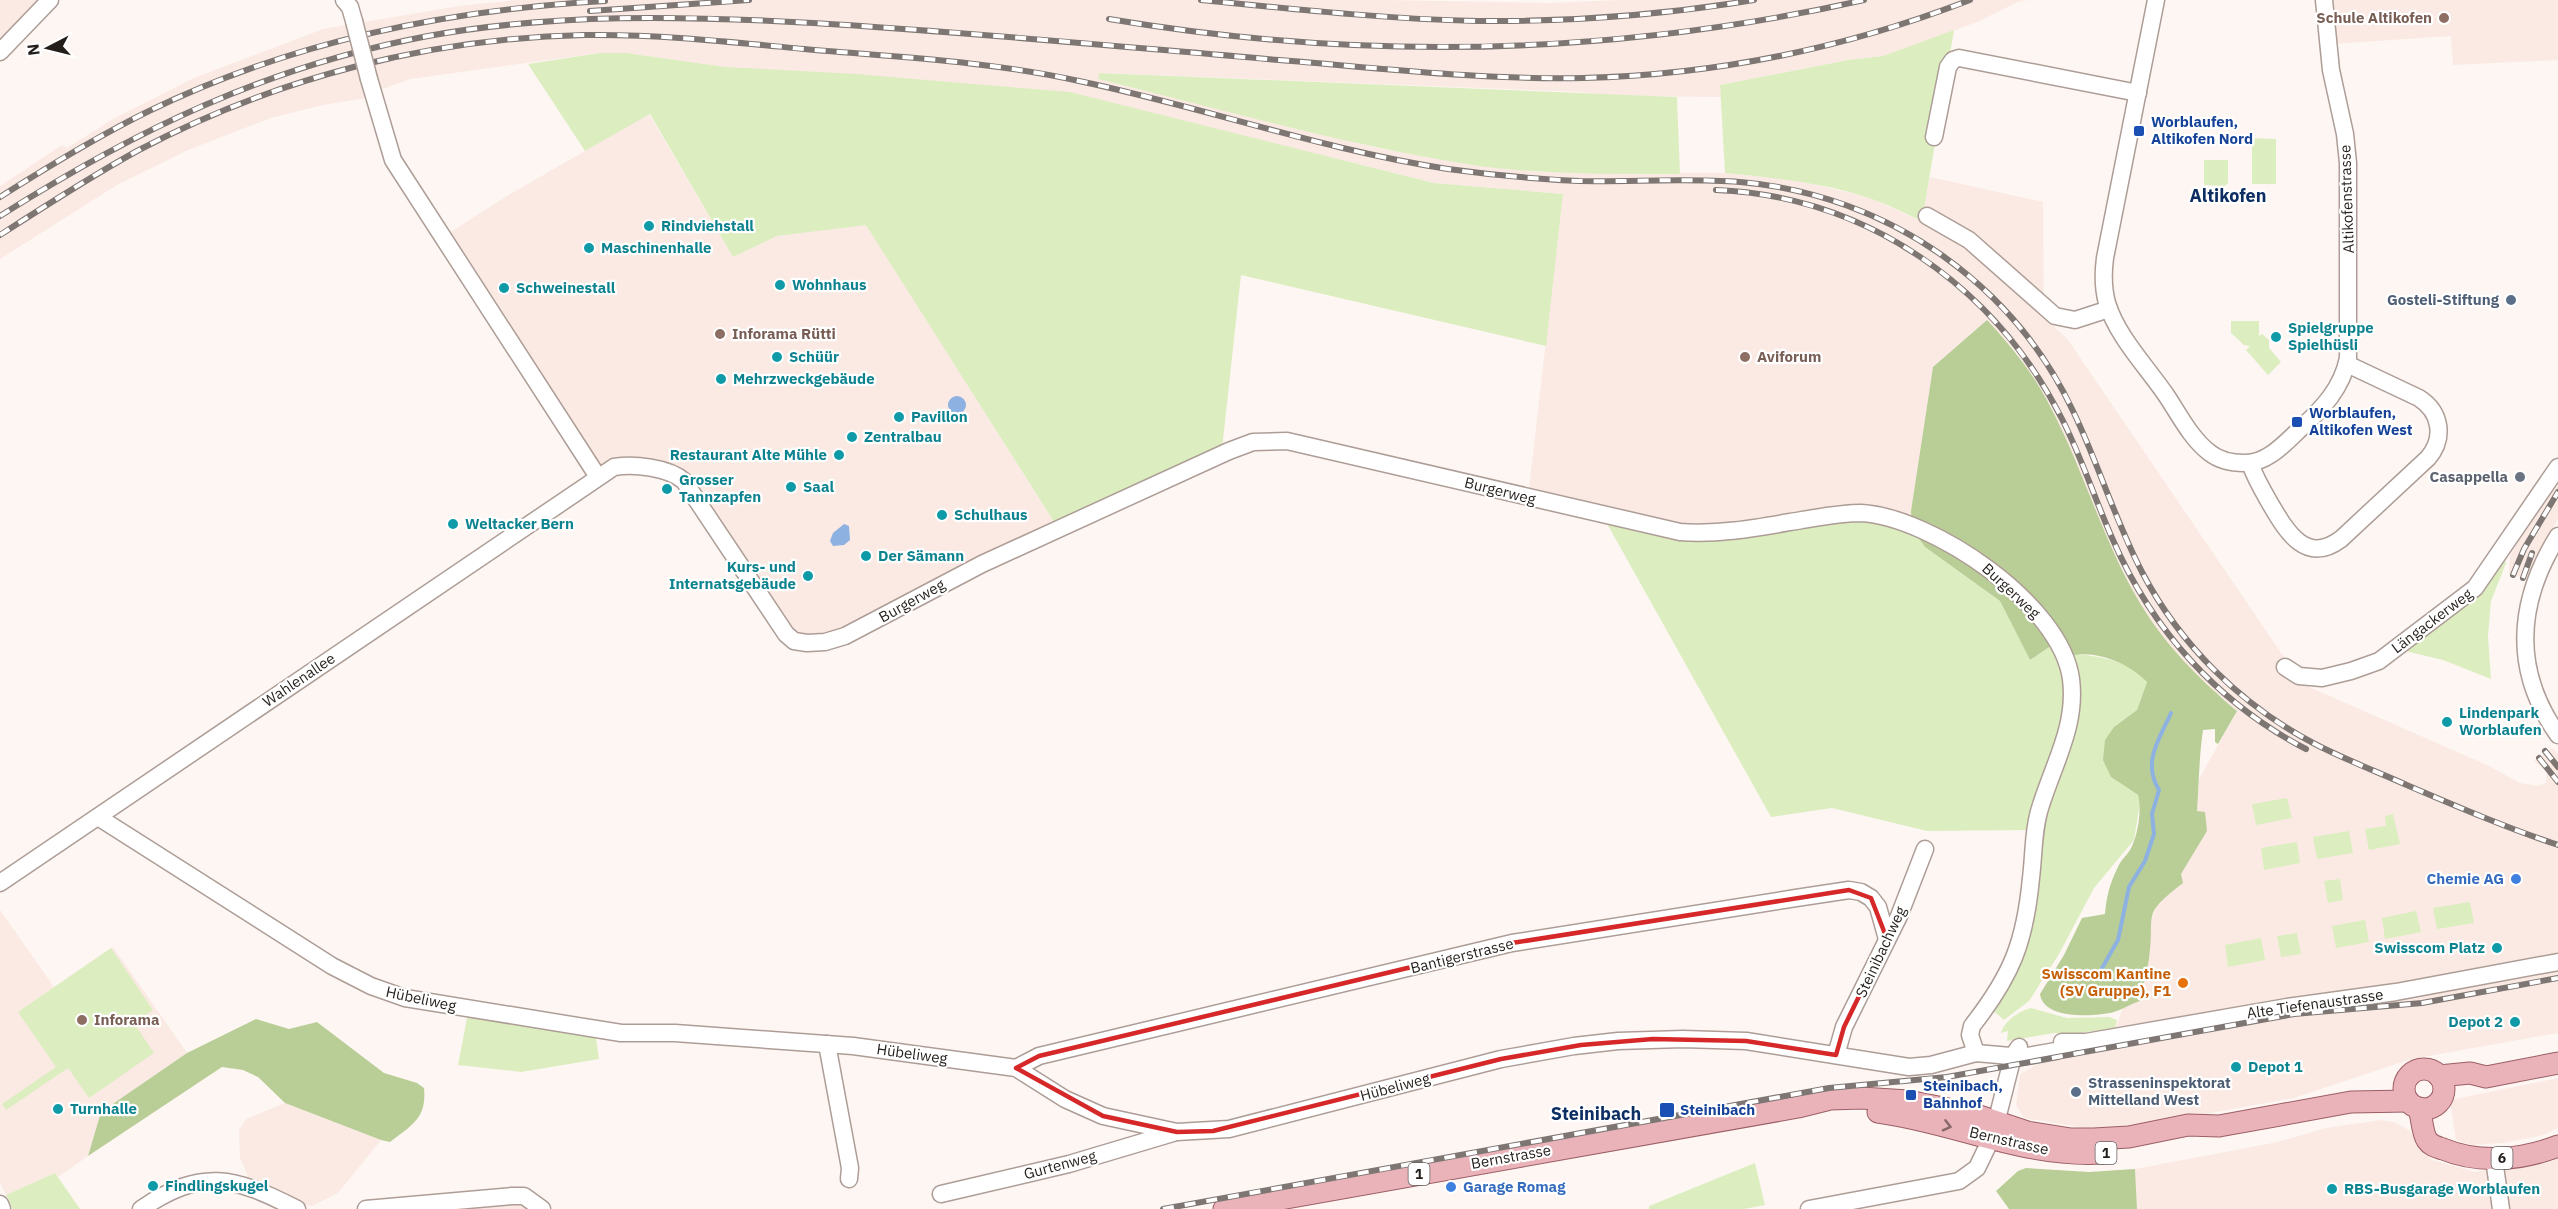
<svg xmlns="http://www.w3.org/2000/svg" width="2558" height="1209" font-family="'IBM Plex Sans',sans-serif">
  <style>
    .built { fill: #faeae3 }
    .green { fill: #dceec0 }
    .forest { fill: #b9ce96 }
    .water { fill: #8db1e0 }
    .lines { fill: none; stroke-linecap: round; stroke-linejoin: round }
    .stream { stroke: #8db1e0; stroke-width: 4 }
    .minor-casing { stroke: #ad9d96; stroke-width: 19 }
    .major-casing { stroke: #9c5e64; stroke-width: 23 }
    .minor { stroke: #fff; stroke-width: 16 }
    .major { stroke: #eab3ba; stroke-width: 21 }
    .rail-casing { stroke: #7d7673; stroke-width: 6 }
    .rail { stroke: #fff; stroke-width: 4; stroke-dasharray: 11; stroke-linecap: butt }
    .minor-bridge-casing { stroke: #ad9d96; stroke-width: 19; stroke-linecap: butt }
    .minor-bridge { stroke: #fff; stroke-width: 16 }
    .oneway { stroke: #87686a }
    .marked { fill: none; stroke: #d62828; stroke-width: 4.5; stroke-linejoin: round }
    .education-dot { fill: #8d6e63; stroke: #fff; stroke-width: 2 }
    .transit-dot { fill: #1a4fb4; stroke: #fff; stroke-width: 2 }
    .culture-dot { fill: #0f9aa8; stroke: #fff; stroke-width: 2 }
    .service-dot { fill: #5c6f8a; stroke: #fff; stroke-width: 2 }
    .worship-dot { fill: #6b7280; stroke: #fff; stroke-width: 2 }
    .shop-dot { fill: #3f7fe0; stroke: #fff; stroke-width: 2 }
    .food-dot { fill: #e8710a; stroke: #fff; stroke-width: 2 }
    .labels { text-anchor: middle; stroke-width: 4.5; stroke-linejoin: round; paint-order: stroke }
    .shield { fill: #fff; stroke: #66625f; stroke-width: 1.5 }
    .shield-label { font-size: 14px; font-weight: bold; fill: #241e1b }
    .education-label { font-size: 15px; font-weight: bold; fill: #785e54; stroke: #fff; text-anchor: start }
    .transit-label { font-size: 15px; font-weight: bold; fill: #164399; stroke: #fff; text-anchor: start }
    .street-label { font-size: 15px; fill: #241e1b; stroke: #fff }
    .culture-label { font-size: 15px; font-weight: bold; fill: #0d838f; stroke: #fff; text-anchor: start }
    .service-label { font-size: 15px; font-weight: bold; fill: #4e5e75; stroke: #fff; text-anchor: end }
    .worship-label { font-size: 15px; font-weight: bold; fill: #5b616d; stroke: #fff; text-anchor: end }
    .shop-label { font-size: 15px; font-weight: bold; fill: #366cbe; stroke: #fff; text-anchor: end }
    .food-label { font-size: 15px; font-weight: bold; fill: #c56008; stroke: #fff; text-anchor: end }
    .quarter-label { font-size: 18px; font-weight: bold; fill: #0c2e62; stroke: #fff }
  </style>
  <rect width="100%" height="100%" fill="#fef6f3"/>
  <g class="built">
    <path d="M0,0H37L0,39Z"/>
    <path d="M516,0H1382L1551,3L1621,0H2030L2020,1L1977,22L1883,56L1848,60L1720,85L1721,97L1612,96L1580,92L1100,73L1098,79L1377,148L1468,164L1541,172L1725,173L1796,180L1868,197L1921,221L1930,177L2043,202L2044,317L2068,340L2288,663L2283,672L2309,687L2487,765L2520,783L2538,786L2546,783L2547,772L2534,761L2553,748L2558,754V1033L2411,1059L2294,1098L2128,1128H2085L2024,1118L2016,1105L2020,1074L2038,1064V1058L2109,1044L2123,1008L2140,1001L2149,958L2150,921L2159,902L2182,883L2181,874L2207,831L2197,811L2199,779L2237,711L2199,679L2159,632L2140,605L2110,545L2051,407L2017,353L1987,320L1933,367L1911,511L1912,525L1716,533L1528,497L1563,194L1434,183L1334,158L626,53H600L410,79L377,91L373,97L323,105L271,118L188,150L117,185L0,259V186L62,145L67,148L113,119L194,78L323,29L459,6Z"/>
    <path d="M2329,0H2558V60L2453,65L2451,36L2332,44Z"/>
    <path d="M649,114L733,257L777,236L866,224L1059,530L858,631L799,642L684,481L629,466L598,477L443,237L507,196Z"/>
    <path d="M2558,479V519L2538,554L2529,580L2509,573L2510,555Z"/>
    <path d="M0,910L54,987L113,947L187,1053L101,1112L88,1156L58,1177L55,1173L6,1195L0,1183Z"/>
    <path d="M2558,1078V1128L2543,1135L2503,1143L2471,1145L2456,1140L2450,1100Z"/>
    <path d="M285,1103L381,1140L338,1193L312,1206L298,1203L249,1179L240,1158L239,1130L246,1119Z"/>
    <path d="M2381,1120L2393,1122L2409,1130L2432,1160L2475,1172L2558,1157V1209H2137L2135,1169L2278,1142L2326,1128Z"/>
    <path d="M523,1203L534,1209H435Z"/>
  </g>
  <g class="green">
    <path d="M1954,30L1922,221C1904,213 1885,203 1866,197C1820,182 1773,178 1725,173L1720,85L1848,60L1883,56Z"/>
    <path d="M600,53H626L725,67L856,74L1070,92L1434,183L1563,194L1546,346L1241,275L1222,449L1056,525L866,225L777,236L733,257L650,114L585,151L528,64Z"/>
    <path d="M1099,73L1677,97L1680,174C1608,174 1537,175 1466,164C1342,144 1220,109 1098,79Z"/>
    <path d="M2252,138L2276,139V184H2252Z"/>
    <path d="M2204,160H2228V183L2225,186L2204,185Z"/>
    <path d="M2231,321H2259V336L2262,334L2269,340V348L2281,362L2268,375L2246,350L2250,346L2244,345L2231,333Z"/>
    <path d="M1857,517L1912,529L1925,547L2000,601L2030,660L2058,641L2072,692L2036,830L1927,831L1832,808L1771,817L1605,520L1659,532Z"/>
    <path d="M2501,552L2506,563L2491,601L2488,636L2491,679L2443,660L2409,652L2403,643L2475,588Z"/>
    <path d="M2077,654C2104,657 2128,661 2147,682L2137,710L2114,727L2111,777L2138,795L2140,803L2134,840L2094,888L2059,954L2029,1001L2004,1020L1991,1009L2009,981L2042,830L2065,752L2069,656Z"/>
    <path d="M2287,798L2292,818L2256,825L2252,804Z"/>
    <path d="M2393,814L2400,844L2369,850L2365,829L2386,826L2385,816Z"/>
    <path d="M2349,831L2353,853L2317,859L2313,837Z"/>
    <path d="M2297,842L2300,863L2264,870L2261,848Z"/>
    <path d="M2340,879L2343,900L2328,903L2324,881Z"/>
    <path d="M2470,902L2474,923L2437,929L2433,908Z"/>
    <path d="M2416,911L2421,932L2385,939L2382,918Z"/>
    <path d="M2365,920L2369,942L2336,948L2332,926Z"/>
    <path d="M2297,933L2301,954L2281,957L2277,936Z"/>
    <path d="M2261,938L2265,960L2228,967L2225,945Z"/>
    <path d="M111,948L153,1010L134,1023L154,1053L89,1098L68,1068L6,1110L2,1104L56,1067L18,1012Z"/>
    <path d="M2031,1008L2067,1018L2109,1017L2117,1020L2115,1028L2079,1033H2054L2007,1041L2008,1031L2001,1033C2004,1021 2019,1011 2031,1008Z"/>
    <path d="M468,1013L595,1031L599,1059L521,1072L458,1065Z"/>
    <path d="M1755,1163L1765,1205L1744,1209H1649V1206Z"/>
    <path d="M55,1173L80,1209H13L6,1195Z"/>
  </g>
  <g class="forest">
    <path d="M1987,320C2012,347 2034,374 2051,408C2084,471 2103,541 2140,603C2165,645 2200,680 2237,711L2218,744L2215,742V729L2203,730C2199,757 2199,783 2197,811L2205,812L2207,831L2181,874L2183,883C2139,917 2156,912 2149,959C2147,973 2142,987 2140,1001C2131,1004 2123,1009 2114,1012C2095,1017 2043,1020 2040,994L2064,955L2082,918L2105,914C2106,898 2110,883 2117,869C2120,861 2126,856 2130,850C2138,836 2142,810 2138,795L2111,777L2103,760L2105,740L2114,727L2137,710L2147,682C2129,663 2095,649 2069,656L2058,641L2030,660L2000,601L1925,547L1912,529L1911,511L1933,367Z"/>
    <path d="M256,1019L289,1029L317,1022L384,1073L417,1083L424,1088C427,1118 412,1125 390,1142L381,1140L285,1103L258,1077L243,1070L222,1067L88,1156L101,1112L187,1053Z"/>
    <path d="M2026,1168L2089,1172L2135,1169L2137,1209H2009L1996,1191L2018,1171Z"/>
  </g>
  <g class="water">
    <circle cx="957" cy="405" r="9"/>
    <path d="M844,524L849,526L850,540L844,545L833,546L830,541L833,533Z"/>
  </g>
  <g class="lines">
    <path class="stream" d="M2103,973L2101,970L2118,940L2129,887L2145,861L2154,834L2152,814L2159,790C2142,762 2159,740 2171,713"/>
    <defs>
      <g id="minor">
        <path d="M344,0L350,7L354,21"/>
        <path d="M2156,0L2105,258C2103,273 2103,288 2107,303C2117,336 2146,366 2166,395C2179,414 2191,439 2210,453C2219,460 2232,463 2244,463C2267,464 2285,443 2301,428C2323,408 2342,388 2348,358V163L2345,134L2331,70L2324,0"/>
        <path d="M0,52L50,0"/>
        <path d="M369,79L393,160L598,477"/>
        <path d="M1934,137L1948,67L1953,60L1959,58L2138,93"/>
        <path d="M1927,216L1969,240L2055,316L2075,320L2109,309"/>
        <path d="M2250,463C2255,478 2263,491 2271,505C2287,532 2306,565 2341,539L2428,458C2445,438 2441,412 2419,398L2347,364"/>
        <path d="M2558,536C2517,602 2512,670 2558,735"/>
        <path d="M2285,667L2299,676L2322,678L2351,671L2379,661L2475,588L2558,467"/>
        <path d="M98,817L332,966L371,986L405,998L621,1033H675L853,1046L1016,1068L1065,1099L1103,1116L1177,1132L1229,1129L1501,1059L1574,1046L1618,1041L1683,1039L1746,1041L1909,1067L1931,1065L1976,1053L2022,1057L2056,1051L2071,1044"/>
        <path d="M0,883L614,467C634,464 668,467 684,481L786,634L794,641L807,643L825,642L845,636L982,564L1229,451L1253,442L1287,441L1680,532C1722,535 1761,527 1802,520C1821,517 1841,513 1861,513C1932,517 2061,604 2071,679C2077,725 2054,763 2041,805C2033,828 2034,854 2031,878C2025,942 2012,975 1972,1026L1970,1035L1976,1053"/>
        <path d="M2062,1042H2086L2287,1007L2396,992L2558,962"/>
        <path d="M827,1044L850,1168L849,1179"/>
        <path d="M1836,1055L1844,1027L1899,916L1925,849"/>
        <path d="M1016,1068L1039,1056L1512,943L1796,898L1849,890L1861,892L1871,898L1878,907L1887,939"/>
        <path d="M1996,1123L2013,1056L2019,1047"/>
        <path d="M2494,1159L2501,1209"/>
        <path d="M941,1194L1069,1164L1173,1133"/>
        <path d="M0,1204L2,1209"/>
        <path d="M141,1209C203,1167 234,1177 297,1209"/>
        <path d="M366,1209L512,1196H524L542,1209"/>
        <path d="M1809,1209L1959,1181L1977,1168L1991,1139"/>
      </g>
      <g id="major">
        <circle cx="2424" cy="1089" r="20"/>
        <path d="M2439,1076L2470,1073L2486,1077L2558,1063"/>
        <path d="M2419,1108C2422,1118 2422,1132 2427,1140C2431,1146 2437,1147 2443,1149C2479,1164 2522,1160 2558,1146"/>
        <path d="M1878,1112C1954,1122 2025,1158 2103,1153"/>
        <path d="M1224,1209L1798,1107L1830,1099L1861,1098L1908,1101L1973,1114L2027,1132L2071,1139H2094L2129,1137L2188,1125L2219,1126L2351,1102L2408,1101"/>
      </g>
    </defs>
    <use href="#minor" class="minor-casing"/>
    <use href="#major" class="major-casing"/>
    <use href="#minor" class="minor"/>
    <use href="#major" class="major"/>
    <defs>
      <g id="rail">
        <path d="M1201,0C1293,9 1385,19 1478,21C1570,22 1662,15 1754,0"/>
        <path d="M590,11L749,0"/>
        <path d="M1109,19C1360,61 1615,56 1864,0"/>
        <path d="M1716,190C1866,196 1995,286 2062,419C2082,458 2095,500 2113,540C2152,630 2219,704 2306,749"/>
        <path d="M0,197C49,166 98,136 149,111C293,41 446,10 605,1"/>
        <path d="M0,216C136,130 268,66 428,36C555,13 685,16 813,23C969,32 1124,47 1279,60C1380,68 1482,80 1583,78C1716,75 1846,48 1970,0"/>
        <path d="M0,235C45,206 90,177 137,151C275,78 430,38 585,35C658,34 731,42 804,49C896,57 989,61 1079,81C1203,107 1323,150 1448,169C1492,175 1535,179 1579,181C1633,182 1686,178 1740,182C1813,188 1884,214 1943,256C1999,296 2044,349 2073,411C2098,463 2115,520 2142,572C2180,645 2242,706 2315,744C2346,760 2378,772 2409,786C2458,807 2507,828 2558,845"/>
        <path d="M2513,575L2524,549L2558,492"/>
        <path d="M2523,578L2532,553"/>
        <path d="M2545,751L2558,767"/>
        <path d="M2539,758L2558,782"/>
        <path d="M1163,1209L1829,1088L1947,1077L2294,1014L2422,1003L2558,978"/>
      </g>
    </defs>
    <use href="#rail" class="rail-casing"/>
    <use href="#rail" class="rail"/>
    <defs>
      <path id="minor-bridge" d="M354,21L369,79"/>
    </defs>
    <use href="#minor-bridge" class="minor-bridge-casing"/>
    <use href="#minor-bridge" class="minor-bridge"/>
  </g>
  <defs><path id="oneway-chevron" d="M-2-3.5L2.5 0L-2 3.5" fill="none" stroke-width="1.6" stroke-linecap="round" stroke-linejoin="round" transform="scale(1.5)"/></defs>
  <use class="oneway" href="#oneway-chevron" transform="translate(1947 1126) rotate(14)"/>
  <path class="marked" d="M1849,890L1871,898L1887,939L1844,1027L1836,1055L1746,1041L1653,1039L1581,1045L1501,1059L1213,1131L1177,1132L1103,1116L1016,1068L1039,1056L1512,943Z"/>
  <g class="education-dot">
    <circle cx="2444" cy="18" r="6"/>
    <circle cx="720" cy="334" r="6"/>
    <circle cx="1745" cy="357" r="6"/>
    <circle cx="82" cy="1020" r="6"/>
  </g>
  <g class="transit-dot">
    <rect x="2133" y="125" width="12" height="12" rx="3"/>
    <rect x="2291" y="416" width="12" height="12" rx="3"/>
    <rect x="1905" y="1089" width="12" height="12" rx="3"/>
    <rect x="1659" y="1102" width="16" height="16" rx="3"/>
  </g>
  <g class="culture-dot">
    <circle cx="649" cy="226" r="6"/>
    <circle cx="589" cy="248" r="6"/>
    <circle cx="780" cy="285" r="6"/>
    <circle cx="504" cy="288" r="6"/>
    <circle cx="2276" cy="337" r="6"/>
    <circle cx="777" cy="357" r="6"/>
    <circle cx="721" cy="379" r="6"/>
    <circle cx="899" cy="417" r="6"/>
    <circle cx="852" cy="437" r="6"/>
    <circle cx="839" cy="455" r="6"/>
    <circle cx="791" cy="487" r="6"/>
    <circle cx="667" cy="489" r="6"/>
    <circle cx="942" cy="515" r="6"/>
    <circle cx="453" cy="524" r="6"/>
    <circle cx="866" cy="556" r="6"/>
    <circle cx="808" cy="576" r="6"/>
    <circle cx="2447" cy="722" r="6"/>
    <circle cx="2497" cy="948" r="6"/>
    <circle cx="2515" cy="1022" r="6"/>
    <circle cx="2236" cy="1067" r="6"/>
    <circle cx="58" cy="1109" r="6"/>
    <circle cx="153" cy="1186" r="6"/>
    <circle cx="2332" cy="1189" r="6"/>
  </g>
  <g class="service-dot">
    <circle cx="2511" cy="300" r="6"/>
    <circle cx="2076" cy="1092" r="6"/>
  </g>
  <circle class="worship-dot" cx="2520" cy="477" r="6"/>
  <g class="shop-dot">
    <circle cx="2516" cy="879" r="6"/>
    <circle cx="1451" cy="1187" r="6"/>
  </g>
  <circle class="food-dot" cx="2183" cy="983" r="6"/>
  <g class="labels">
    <g class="shield">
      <rect x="2095.5" y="1142" width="21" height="22" rx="4.5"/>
      <rect x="2491.5" y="1147" width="21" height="22" rx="4.5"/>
      <rect x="1408.5" y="1163" width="21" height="22" rx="4.5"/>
    </g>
    <g class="shield-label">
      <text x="2106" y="1158">1</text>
      <text x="2502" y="1163">6</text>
      <text x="1419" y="1179">1</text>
    </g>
    <g class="education-label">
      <text x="2432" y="23" text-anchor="end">Schule Altikofen</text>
      <text x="732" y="339">Inforama Rütti</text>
      <text x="1757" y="362">Aviforum</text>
      <text x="94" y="1025">Inforama</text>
    </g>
    <g class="transit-label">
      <text x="2151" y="127">Worblaufen,<tspan x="2151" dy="17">Altikofen Nord</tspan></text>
      <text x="2309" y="418">Worblaufen,<tspan x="2309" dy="17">Altikofen West</tspan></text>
      <text x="1923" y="1091">Steinibach,<tspan x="1923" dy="17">Bahnhof</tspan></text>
      <text x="1680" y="1115">Steinibach</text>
    </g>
    <g class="street-label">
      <text transform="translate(2347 199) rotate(-92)" y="5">Altikofenstrasse</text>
      <text transform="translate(1500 491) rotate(14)" y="5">Burgerweg</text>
      <text transform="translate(2011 591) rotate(43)" y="5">Burgerweg</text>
      <text transform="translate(912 601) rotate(-29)" y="5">Burgerweg</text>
      <text transform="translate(2432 621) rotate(-37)" y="5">Längackerweg</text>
      <text transform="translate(299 680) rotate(-34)" y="5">Wahlenallee</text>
      <text transform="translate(1881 952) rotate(-65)" y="5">Steinibachweg</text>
      <text transform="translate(1462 956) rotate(-14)" y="5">Bantigerstrasse</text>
      <text transform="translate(421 999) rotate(12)" y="5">Hübeliweg</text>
      <text transform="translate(2315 1004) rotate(-8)" y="5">Alte Tiefenaustrasse</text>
      <text transform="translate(912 1054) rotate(8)" y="5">Hübeliweg</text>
      <text transform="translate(1395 1087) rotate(-15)" y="5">Hübeliweg</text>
      <text transform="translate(2009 1141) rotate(13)" y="5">Bernstrasse</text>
      <text transform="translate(1511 1157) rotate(-10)" y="5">Bernstrasse</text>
      <text transform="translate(1060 1165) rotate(-15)" y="5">Gurtenweg</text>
    </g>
    <g class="culture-label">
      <text x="661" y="231">Rindviehstall</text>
      <text x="601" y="253">Maschinenhalle</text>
      <text x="792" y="290">Wohnhaus</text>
      <text x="516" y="293">Schweinestall</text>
      <text x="2288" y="333">Spielgruppe<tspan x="2288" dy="17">Spielhüsli</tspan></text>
      <text x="789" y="362">Schüür</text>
      <text x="733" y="384">Mehrzweckgebäude</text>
      <text x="911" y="422">Pavillon</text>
      <text x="864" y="442">Zentralbau</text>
      <text x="827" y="460" text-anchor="end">Restaurant Alte Mühle</text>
      <text x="679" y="485">Grosser<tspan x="679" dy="17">Tannzapfen</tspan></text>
      <text x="803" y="492">Saal</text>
      <text x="954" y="520">Schulhaus</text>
      <text x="465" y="529">Weltacker Bern</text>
      <text x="878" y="561">Der Sämann</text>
      <text x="796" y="572" text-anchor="end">Kurs- und<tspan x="796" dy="17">Internatsgebäude</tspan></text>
      <text x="2459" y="718">Lindenpark<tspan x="2459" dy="17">Worblaufen</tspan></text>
      <text x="2485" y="953" text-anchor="end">Swisscom Platz</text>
      <text x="2503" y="1027" text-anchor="end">Depot 2</text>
      <text x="2248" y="1072">Depot 1</text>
      <text x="70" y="1114">Turnhalle</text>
      <text x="165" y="1191">Findlingskugel</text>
      <text x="2344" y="1194">RBS-Busgarage Worblaufen</text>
    </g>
    <g class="service-label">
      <text x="2499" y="305">Gosteli-Stiftung</text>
      <text x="2088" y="1088" text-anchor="start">Strasseninspektorat<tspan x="2088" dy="17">Mittelland West</tspan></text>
    </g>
    <g class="worship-label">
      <text x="2508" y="482">Casappella</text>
    </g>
    <g class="shop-label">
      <text x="2504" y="884">Chemie AG</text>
      <text x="1463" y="1192" text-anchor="start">Garage Romag</text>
    </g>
    <g class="food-label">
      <text x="2171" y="979">Swisscom Kantine<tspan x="2171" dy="17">(SV Gruppe), F1</tspan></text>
    </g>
    <g class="quarter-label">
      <text x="2228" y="202">Altikofen</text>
      <text x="1596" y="1120">Steinibach</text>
    </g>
  </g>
  <g transform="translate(48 48) rotate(263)" stroke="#ffffff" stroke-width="4.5" paint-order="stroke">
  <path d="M0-4.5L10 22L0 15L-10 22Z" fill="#241e1b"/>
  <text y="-9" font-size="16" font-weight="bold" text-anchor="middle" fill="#241e1b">N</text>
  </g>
</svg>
